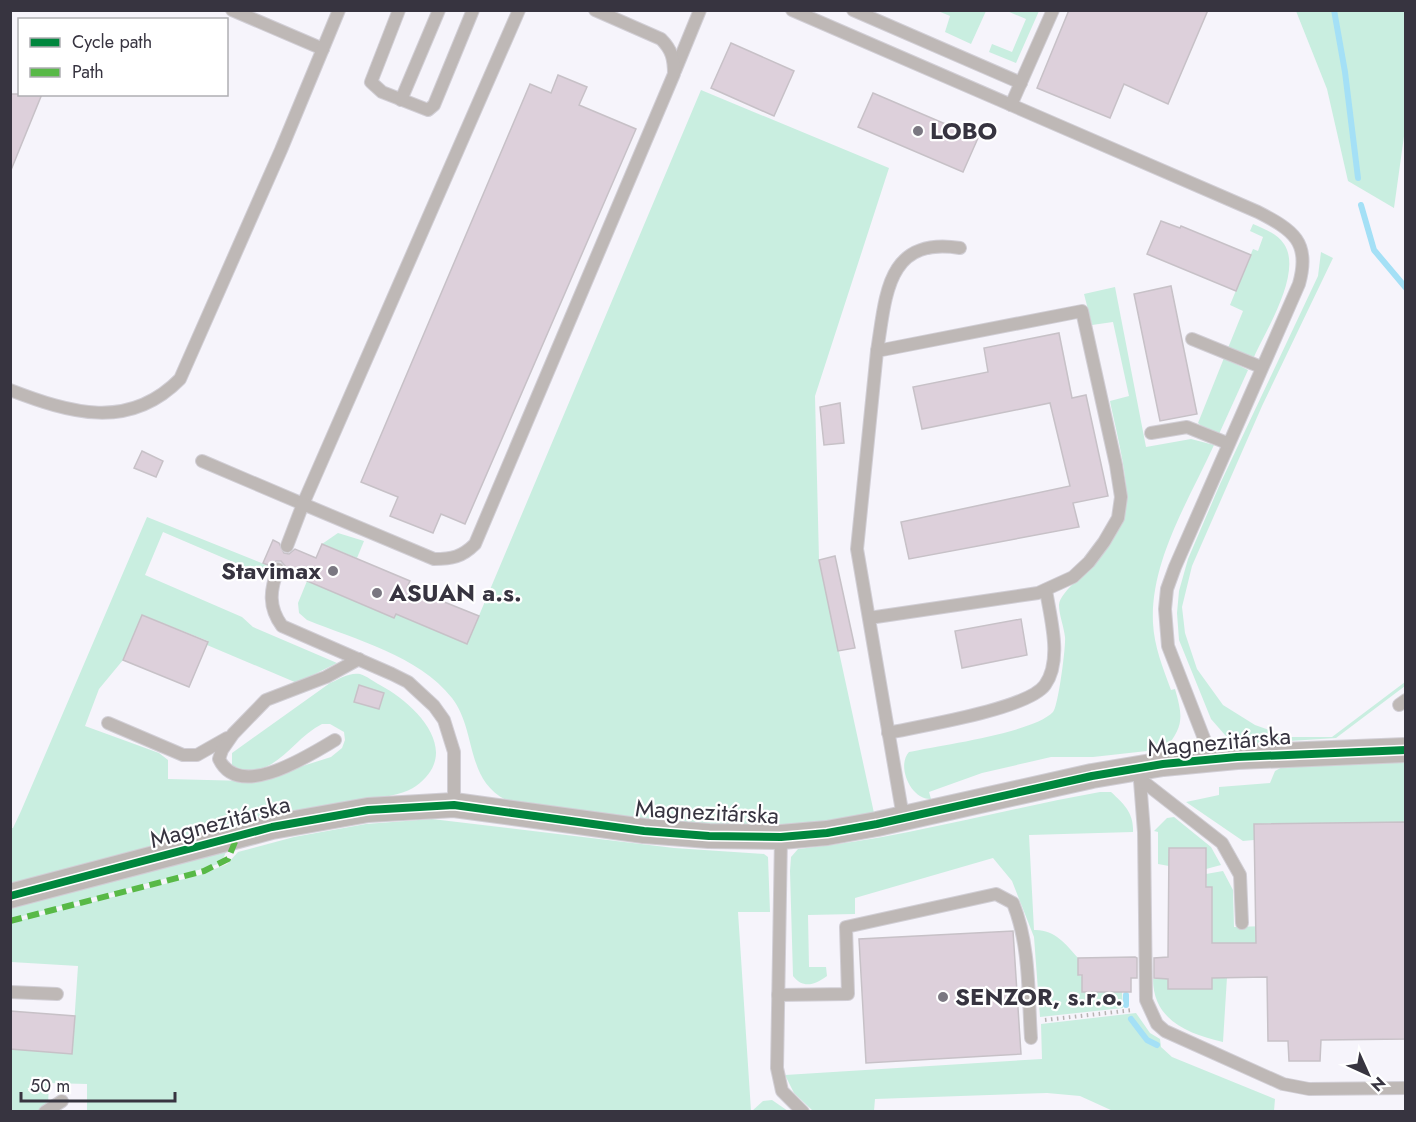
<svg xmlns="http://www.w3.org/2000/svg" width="1416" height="1122" font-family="Jost,sans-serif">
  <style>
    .green { fill: #c9eee0 }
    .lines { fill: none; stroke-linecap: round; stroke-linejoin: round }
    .stream { stroke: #a4e0f6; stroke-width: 6 }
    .building { fill: #ddd0db; stroke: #c7c1c7; stroke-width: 1.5 }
    .service-casing { stroke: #d1ced5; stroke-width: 14 }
    .minor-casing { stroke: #d1ced5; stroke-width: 26 }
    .path { stroke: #b8b3b3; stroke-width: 4; stroke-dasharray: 1.5 4.5; stroke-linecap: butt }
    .service { stroke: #beb8b6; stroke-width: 12 }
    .minor { stroke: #beb8b6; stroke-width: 24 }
    .quiet { stroke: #58b947; stroke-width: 6; stroke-dasharray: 12 6; stroke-linecap: butt }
    .cycleway-casing { stroke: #fff; stroke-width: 11 }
    .cycleway { stroke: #00873e; stroke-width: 8 }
    .poi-dot { fill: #7a7781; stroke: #fff; stroke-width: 2 }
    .labels { text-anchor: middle; stroke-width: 4.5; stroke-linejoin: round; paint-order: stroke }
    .poi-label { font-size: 24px; font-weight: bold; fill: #373440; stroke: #fff; text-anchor: start }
    .street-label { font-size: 24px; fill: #373440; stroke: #fff }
  </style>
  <rect width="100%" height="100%" fill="#f6f4fb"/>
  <g class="green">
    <path d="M938,11V10L986,11L971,44L945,32L950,16Z"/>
    <path d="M1007,11H1039L1016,63L989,52L992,44L1012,52L1026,19Z"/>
    <path d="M1296,11H1405V129L1394,208L1348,181L1327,89Z"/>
    <path d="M701,90L889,168L815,396L819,560L874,813L777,828H716L506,800C465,779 477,731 452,698C418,655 356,640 307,620L299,613L298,603L307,581L394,618L396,614L467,644Z"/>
    <path d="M1253,224C1264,229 1277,233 1284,244C1303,272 1266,330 1254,357L1228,348L1243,311L1230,305L1253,249L1258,251L1263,237L1250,231Z"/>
    <path d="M1321,252L1333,258L1262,406L1192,566L1182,607L1185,633L1197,669L1223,705L1255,725L1289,737H1332L1405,682V686L1336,738L1240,744L1225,735L1211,719L1179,640L1177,613L1179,591L1188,559L1220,484L1318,276Z"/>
    <path d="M1115,287L1146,447L1191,439L1214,445C1189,500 1150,561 1153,623C1154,646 1163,668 1171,690L1175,689C1183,717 1184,726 1165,749L1093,757H1051L982,773L929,792L931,799C911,800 896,766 909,752C941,745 1033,733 1053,712C1058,707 1066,647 1065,637C1064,627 1059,615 1059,605C1060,590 1094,568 1103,554C1112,540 1120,525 1125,509C1131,485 1115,427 1110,401L1129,396L1113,322L1092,325L1084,294Z"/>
    <path d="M1224,358L1248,370L1219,434L1204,428L1198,423Z"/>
    <path d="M147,517L269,566L261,571H254L163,532L145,575L242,617L253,627L337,663L297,683L207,645L208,641L142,615L123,660L99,689L85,726L159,753L168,760V779L247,781L268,777L331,757L342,748L345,740L344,732L330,724H322C289,741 275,782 232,767V753L330,683C339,679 350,672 360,674C367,676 374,682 380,685C415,704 464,751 416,786C400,799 338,803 315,808C213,829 112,860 11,886L10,828H13L21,811Z"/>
    <path d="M338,533L364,541L357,558L322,544Z"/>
    <path d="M1405,760V822L1254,824V840L1243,841L1186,802L1219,795V787L1270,783L1275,771L1288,764Z"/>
    <path d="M1100,792H1111C1124,804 1134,813 1133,832L1029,835L1034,930C1054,929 1066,944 1078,958V975L1122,992L1123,1008L1040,1017L1034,937L1012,881L993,858L855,898V914L808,915L809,967H826L827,976C815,985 803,989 793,976L790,871L791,857L798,849C900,839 999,810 1100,792Z"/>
    <path d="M1174,817L1211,847L1221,865L1206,869V848L1169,866L1158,864V832L1154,831L1167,818Z"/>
    <path d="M432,819L674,848L764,854L768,857L770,912H738L751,1111L87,1112V1084L49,1083L48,1105L38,1111H11V1049L72,1054L78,966L11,962L10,923L200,875L227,864L238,852L294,837L366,824Z"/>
    <path d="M227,850L221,863L206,868L11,919L10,906Z"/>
    <path d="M1223,871L1233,890L1234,927L1267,926V943H1212V887H1207L1206,874Z"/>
    <path d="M1227,977L1223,1042C1188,1034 1153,1020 1153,979H1168V989H1211L1212,978Z"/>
    <path d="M1136,1013L1150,1033L1160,1039L1161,1047L1172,1057L1275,1099L1274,1111H1113L1080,1096L1047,1093L875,1099L874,1111H813L794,1093L785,1075L1042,1059L1041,1024Z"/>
    <path d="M772,1100L788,1111H752L763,1101Z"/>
  </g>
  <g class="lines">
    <g class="stream">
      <path d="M1334,10L1345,72L1358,178"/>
      <path d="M1361,205L1374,250L1406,288"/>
      <path d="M1126,995V1005"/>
      <path d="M1131,1019L1147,1040L1157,1045"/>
    </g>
  </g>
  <g class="building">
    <path d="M1069,10H1208L1168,104L1124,84L1110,118L1037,88Z"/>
    <path d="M731,43L794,71L774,116L711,88Z"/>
    <path d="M558,75L587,87L579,105L636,129L465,524L441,514L433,533L390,516L398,497L361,482L530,84L551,93Z"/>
    <path d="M873,93L978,138L963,172L858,127Z"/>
    <path d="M10,94H42L11,170H10Z"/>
    <path d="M1161,221L1180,228L1181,226L1251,255L1236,291L1147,254Z"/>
    <path d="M1171,286L1197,414L1160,421L1134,294Z"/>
    <path d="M1059,333L1072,398L1086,395L1108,496L1073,503L1079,527L909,559L901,522L1070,486L1050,403L922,429L913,387L988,372L984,348Z"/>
    <path d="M840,403L844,443L824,445L820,407Z"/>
    <path d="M142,451L163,461L156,477L134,468Z"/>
    <path d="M273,540L279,543L284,553L289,554L295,549L316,558L322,544L410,581L407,587L479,616L467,644L396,614L394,618L286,572V567L281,561H276L270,566L263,563Z"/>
    <path d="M835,556L855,648L838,651L819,560Z"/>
    <path d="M142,615L208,642L189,687L123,660Z"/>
    <path d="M1021,619L1027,655L962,668L955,631Z"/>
    <path d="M359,685L384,693L379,709L354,702Z"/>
    <path d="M1406,822V1039L1321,1040L1320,1061H1289L1288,1041H1268L1267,977L1212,978V989H1168V979L1154,978V958L1168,957L1169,848H1206V887H1212V943H1256L1254,824Z"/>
    <path d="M1013,931L1021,1054L866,1063L859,939Z"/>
    <path d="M1135,957L1137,958V978H1131V992H1082V975H1078V958Z"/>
    <path d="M10,1011L75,1016L72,1054L10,1049Z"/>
  </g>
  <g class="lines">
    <defs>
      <g id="service">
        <path d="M232,10L323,49"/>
        <path d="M399,10L371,82L382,92L428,110L434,105L473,10"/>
        <path d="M792,10L1258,212C1293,230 1311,242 1299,284L1175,567L1167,589L1165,609L1168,646L1212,759"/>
        <path d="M853,10L1021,83"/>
        <path d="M675,71L700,10"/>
        <path d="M401,100L439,10"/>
        <path d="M1011,105L1053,10"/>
        <path d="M1192,339L1261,367"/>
        <path d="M877,351C886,296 886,236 960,248"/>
        <path d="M10,390C70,413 129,431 180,379L281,150L339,10"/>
        <path d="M1151,433L1187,427L1227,443"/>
        <path d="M202,461L303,504L519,10"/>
        <path d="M287,546L303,504L434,559C452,559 462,557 475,544L674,74C674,59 672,50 661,39L595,10"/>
        <path d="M278,569C270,590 268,607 282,626L392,674L408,682L434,706L444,720L454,752V805"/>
        <path d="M869,618L1038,593L1073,577L1089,562L1104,542L1118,518L1121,497L1116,465L1082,311L877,351L857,549L903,817"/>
        <path d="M1399,705L1406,700"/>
        <path d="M108,723L183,755H197L227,738"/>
        <path d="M888,733C920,726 1028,709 1045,685C1063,660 1050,617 1046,590"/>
        <path d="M335,740C308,756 239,801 219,759L222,750L233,734L266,700L326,677L359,659"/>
        <path d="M1139,768L1144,832L1146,1000L1157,1024L1165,1031L1283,1084L1309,1089L1406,1088"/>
        <path d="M1140,779L1222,843L1240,875L1242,923"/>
        <path d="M781,837L777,1068L782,1091L803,1112"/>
        <path d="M10,992L57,994"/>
        <path d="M778,995L848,994L846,927L996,894L1013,903C1030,945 1028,993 1031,1038"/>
        <path d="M45,1112L62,1101"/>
      </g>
      <path id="minor" d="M10,896L272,827L368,810L454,805L644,831L709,836L781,837L827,833L877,824L1092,776L1163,764L1237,757L1406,750"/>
    </defs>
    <use href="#service" class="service-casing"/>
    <use href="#minor" class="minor-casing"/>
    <path class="path" d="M1045,1020L1133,1010"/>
    <use href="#service" class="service"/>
    <use href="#minor" class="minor"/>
    <path class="quiet" d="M10,921L204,871L228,859L237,837"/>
    <defs>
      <path id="cycleway" d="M10,896L272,827L368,810L454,805L644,831L709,836L781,837L827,833L877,824L1092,776L1163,764L1237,757L1406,750"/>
    </defs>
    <use href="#cycleway" class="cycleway-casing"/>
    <use href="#cycleway" class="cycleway"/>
  </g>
  <g class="poi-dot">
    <circle cx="918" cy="131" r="6"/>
    <circle cx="333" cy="571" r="6"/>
    <circle cx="377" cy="593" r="6"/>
    <circle cx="943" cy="997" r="6"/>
  </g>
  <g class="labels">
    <g class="poi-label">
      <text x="930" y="139">LOBO</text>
      <text x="321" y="579" text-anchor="end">Stavimax</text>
      <text x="389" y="601">ASUAN a.s.</text>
      <text x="955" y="1005">SENZOR, s.r.o.</text>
    </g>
    <g class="street-label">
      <text transform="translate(1219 742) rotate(-5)" y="8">Magnezitárska</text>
      <text transform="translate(707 812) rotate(3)" y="8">Magnezitárska</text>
      <text transform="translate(220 822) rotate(-15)" y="8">Magnezitárska</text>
    </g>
  </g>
  <rect width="1416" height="1122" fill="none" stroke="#373440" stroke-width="24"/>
  <rect x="18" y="18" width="210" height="78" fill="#ffffff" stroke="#afaeb3" stroke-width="1.5"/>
  <rect x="30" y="38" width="30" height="9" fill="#00873e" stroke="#afaeb3" stroke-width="1.5"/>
  <text x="72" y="48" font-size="18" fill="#373440">Cycle path</text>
  <rect x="30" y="68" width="30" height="9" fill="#58b947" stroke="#afaeb3" stroke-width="1.5"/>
  <text x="72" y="78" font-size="18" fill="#373440">Path</text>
  <g transform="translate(1368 1074) rotate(135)" stroke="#ffffff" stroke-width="4.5" paint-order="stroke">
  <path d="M0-4.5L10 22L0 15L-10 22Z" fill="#373440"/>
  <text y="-9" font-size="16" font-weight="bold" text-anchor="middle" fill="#373440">N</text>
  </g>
  <path d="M21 1092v9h154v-9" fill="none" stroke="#373440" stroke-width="3"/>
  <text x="30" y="1092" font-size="18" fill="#373440" stroke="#ffffff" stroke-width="4.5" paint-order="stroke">50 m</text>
</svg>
